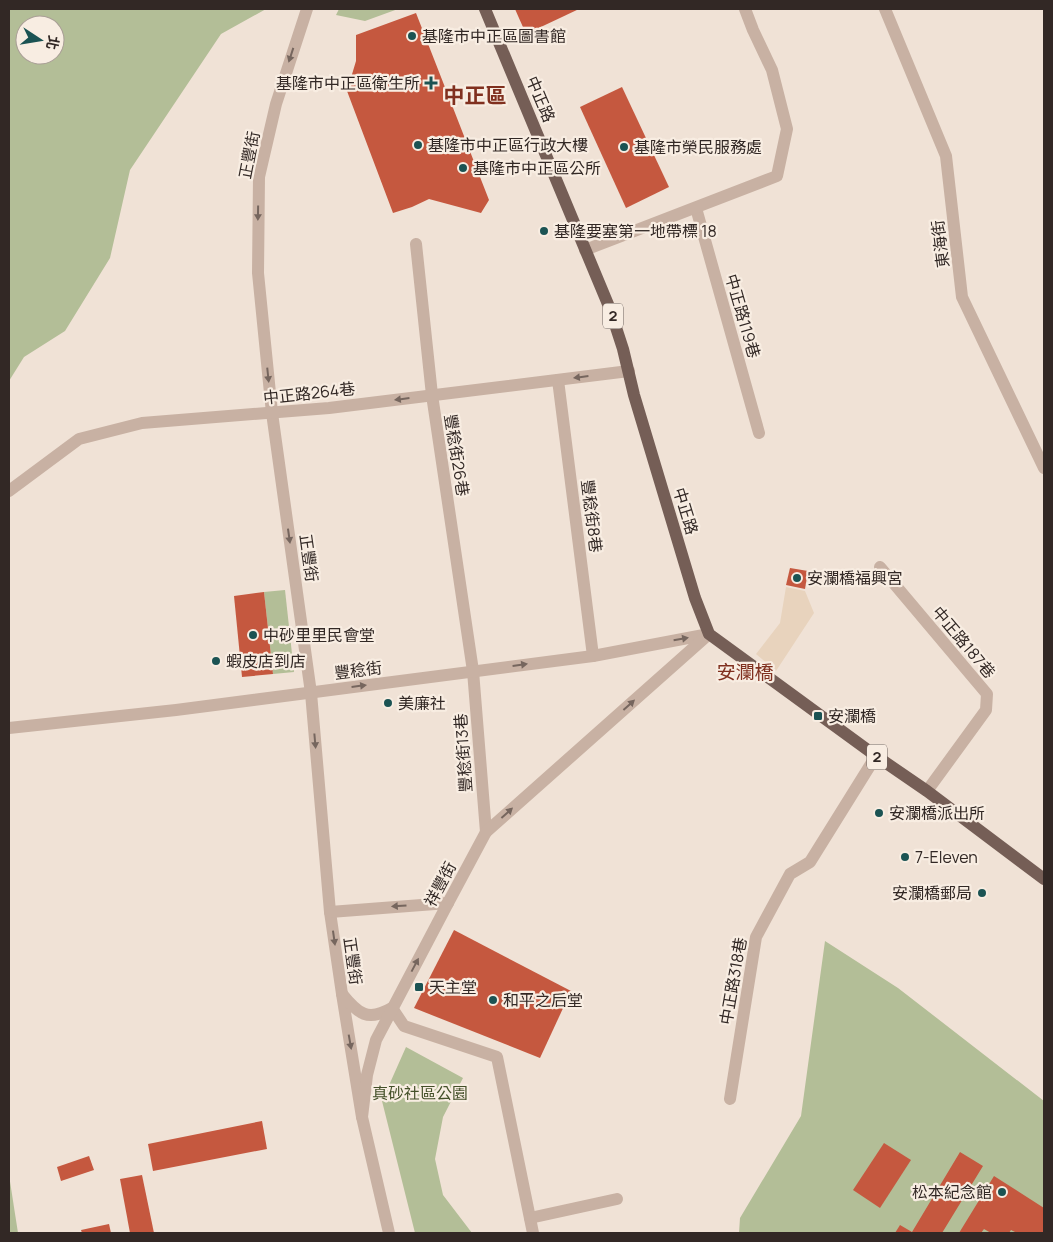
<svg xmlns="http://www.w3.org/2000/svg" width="1053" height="1242" font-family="Manrope,'Noto Sans TC',sans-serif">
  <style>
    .green { fill: #b3be97; fill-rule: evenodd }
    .plaza { fill: #e8d3bd }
    .building { fill: #c5583f }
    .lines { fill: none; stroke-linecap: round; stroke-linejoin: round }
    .minor { stroke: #c8b1a3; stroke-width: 12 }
    .major { stroke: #755e56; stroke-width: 12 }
    .oneway { fill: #76665e }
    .poi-dot { fill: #1b5353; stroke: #f8ede2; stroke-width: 2 }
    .labels { text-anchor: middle; stroke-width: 4.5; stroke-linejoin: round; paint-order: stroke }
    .shield { fill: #f8ede2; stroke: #6d635e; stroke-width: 1 }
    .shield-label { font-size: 15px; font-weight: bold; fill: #322825 }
    .poi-label { font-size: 16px; fill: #322825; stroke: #f8ede2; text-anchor: start }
    .street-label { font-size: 16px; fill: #322825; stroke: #f8ede2 }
    .park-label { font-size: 16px; fill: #445029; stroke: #f8ede2 }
    .quarter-label { font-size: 19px; fill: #80301f; stroke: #f8ede2 }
    .district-label { font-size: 21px; font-weight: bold; fill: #80301f; stroke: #f8ede2 }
  </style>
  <rect width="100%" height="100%" fill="#f0e2d6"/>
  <g class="green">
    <path d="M9,9H266L221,34L130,170L110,258L65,331L24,357L9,381ZM25,25H55V55H25Z"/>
    <path d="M339,9H398L365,21L336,15Z"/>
    <path d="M285,590L294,672L273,674L264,592Z"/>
    <path d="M825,941L898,988L1044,1101V1233H739L740,1218L801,1116Z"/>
    <path d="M406,1047L463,1078L443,1117L435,1159L443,1195L472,1233H415L382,1101Z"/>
    <path d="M9,1175L18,1233H9Z"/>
  </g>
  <path class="plaza" d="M786,587L805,591L814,613L776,671L756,654L780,623Z"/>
  <g class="building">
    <path d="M515,9H579L526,34Z"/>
    <path d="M416,13L489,200L481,213L429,199L412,207L393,213L347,91L356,61V35Z"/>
    <path d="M622,87L669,187L626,208L580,107Z"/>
    <path d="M790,568L808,571L805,589L786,585Z"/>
    <path d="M264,592L273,674L242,677L234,596Z"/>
    <path d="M454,930L571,991L540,1058L414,1008Z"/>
    <path d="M262,1121L267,1149L153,1171L148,1144Z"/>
    <path d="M884,1143L911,1160L880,1208L853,1190Z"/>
    <path d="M960,1152L983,1166L942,1233H895L900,1225L912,1232Z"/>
    <path d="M89,1156L94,1170L61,1181L57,1167Z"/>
    <path d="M142,1175L154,1233H130L120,1179Z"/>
    <path d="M994,1176L1044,1208V1233H1017L1011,1230L1009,1233H991L984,1229L981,1233H959Z"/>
    <path d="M109,1224L111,1233H82L81,1230Z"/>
  </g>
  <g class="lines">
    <g class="minor">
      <path d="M307,9L276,104L259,177L258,273L272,413L311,693L330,912L342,994L362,1117"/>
      <path d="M885,9L946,156L962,297L1044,468"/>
      <path d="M696,208L759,433"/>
      <path d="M416,244L432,395L473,671L486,832"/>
      <path d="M585,250L777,176L787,129L772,70L753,30L745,9"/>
      <path d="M558,380L593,656"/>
      <path d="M9,491L79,439L142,423L329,408L629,371"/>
      <path d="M880,567L987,694L986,710L927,791"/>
      <path d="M9,728L176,710L593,656L709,634"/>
      <path d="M330,912L448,903"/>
      <path d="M342,994C358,1014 368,1022 392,1008"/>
      <path d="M392,1008L404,1026L497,1057L533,1233"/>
      <path d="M730,1099L756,937L790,874L810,862L876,756"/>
      <path d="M530,1218L617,1199"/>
      <path d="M389,1233L362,1117L367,1075L376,1040L448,903L486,832L709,634"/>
    </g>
    <path class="major" d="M485,9L610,309L623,349L634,395L695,598L709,634L876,756L927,791L1044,879"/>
  </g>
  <defs><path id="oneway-solid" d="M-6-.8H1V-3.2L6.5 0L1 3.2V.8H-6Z" transform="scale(1.25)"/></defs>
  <g class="oneway">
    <use href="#oneway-solid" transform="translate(291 55) rotate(108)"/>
    <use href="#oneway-solid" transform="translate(258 213) rotate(91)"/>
    <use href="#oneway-solid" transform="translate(268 375) rotate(84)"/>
    <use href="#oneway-solid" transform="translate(581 377) rotate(173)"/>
    <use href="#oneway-solid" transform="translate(402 399) rotate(173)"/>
    <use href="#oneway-solid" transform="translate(289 536) rotate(82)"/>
    <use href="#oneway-solid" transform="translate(681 639) rotate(-10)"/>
    <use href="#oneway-solid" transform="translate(520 665) rotate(-8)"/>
    <use href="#oneway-solid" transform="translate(359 686) rotate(-7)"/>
    <use href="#oneway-solid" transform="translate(629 705) rotate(-42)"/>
    <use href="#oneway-solid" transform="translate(315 741) rotate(85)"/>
    <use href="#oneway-solid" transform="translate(507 813) rotate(-42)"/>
    <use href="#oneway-solid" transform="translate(399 906) rotate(176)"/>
    <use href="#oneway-solid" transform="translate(334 938) rotate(82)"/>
    <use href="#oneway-solid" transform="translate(415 965) rotate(-62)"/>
    <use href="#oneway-solid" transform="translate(350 1042) rotate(80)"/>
  </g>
  <g class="poi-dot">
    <circle cx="412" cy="36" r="5"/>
    <path d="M428.5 75.5h5v5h5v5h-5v5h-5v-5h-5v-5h5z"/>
    <circle cx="418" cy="145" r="5"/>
    <circle cx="624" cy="147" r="5"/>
    <circle cx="463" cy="168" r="5"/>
    <circle cx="544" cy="231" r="5"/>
    <circle cx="797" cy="578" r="5"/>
    <circle cx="253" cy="635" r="5"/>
    <circle cx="216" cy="661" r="5"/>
    <circle cx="388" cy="703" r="5"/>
    <rect x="813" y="711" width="10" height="10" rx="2.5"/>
    <circle cx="879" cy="813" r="5"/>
    <circle cx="905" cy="857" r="5"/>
    <circle cx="982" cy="893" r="5"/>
    <rect x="414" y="982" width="10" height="10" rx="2.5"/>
    <circle cx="493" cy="1000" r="5"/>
    <circle cx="1002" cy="1192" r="5"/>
  </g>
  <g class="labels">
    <g class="shield">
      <rect x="603" y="303.5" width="20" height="25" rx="4"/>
      <rect x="867" y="744.5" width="20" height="25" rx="4"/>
    </g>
    <g class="shield-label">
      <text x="613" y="321">2</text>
      <text x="877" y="762">2</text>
    </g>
    <g class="poi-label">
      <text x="422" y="42">基隆市中正區圖書館</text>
      <text x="420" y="89" text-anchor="end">基隆市中正區衛生所</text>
      <text x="428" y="151">基隆市中正區行政大樓</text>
      <text x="634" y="153">基隆市榮民服務處</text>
      <text x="473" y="174">基隆市中正區公所</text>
      <text x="554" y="237">基隆要塞第一地帶標 18</text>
      <text x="807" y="584">安瀾橋福興宮</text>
      <text x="263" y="641">中砂里里民會堂</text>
      <text x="226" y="667">蝦皮店到店</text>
      <text x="398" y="709">美廉社</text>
      <text x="828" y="722">安瀾橋</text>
      <text x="889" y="819">安瀾橋派出所</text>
      <text x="915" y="863">7-Eleven</text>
      <text x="972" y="899" text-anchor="end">安瀾橋郵局</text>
      <text x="429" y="993">天主堂</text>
      <text x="503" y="1006">和平之后堂</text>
      <text x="992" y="1198" text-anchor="end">松本紀念館</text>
    </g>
    <g class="street-label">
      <text transform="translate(541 99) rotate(67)" y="6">中正路</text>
      <text transform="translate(249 155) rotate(-79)" y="6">正豐街</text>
      <text transform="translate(940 244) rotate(-97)" y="6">東海街</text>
      <text transform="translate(743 316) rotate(74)" y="6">中正路119巷</text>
      <text transform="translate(309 393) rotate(-6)" y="6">中正路264巷</text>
      <text transform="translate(457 455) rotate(81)" y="6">豐稔街26巷</text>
      <text transform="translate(686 511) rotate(73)" y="6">中正路</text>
      <text transform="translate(592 516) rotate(83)" y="6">豐稔街8巷</text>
      <text transform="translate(309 558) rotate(82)" y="6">正豐街</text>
      <text transform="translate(964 642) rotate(50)" y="6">中正路187巷</text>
      <text transform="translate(358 670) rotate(-7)" y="6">豐稔街</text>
      <text transform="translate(463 753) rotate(-94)" y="6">豐稔街13巷</text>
      <text transform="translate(440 884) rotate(-62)" y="6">祥豐街</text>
      <text transform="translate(353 961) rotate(82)" y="6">正豐街</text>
      <text transform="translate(733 981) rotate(-80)" y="6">中正路318巷</text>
    </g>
    <g class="park-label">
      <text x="420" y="1099">真砂社區公園</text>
    </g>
    <g class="quarter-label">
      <text x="745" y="679">安瀾橋</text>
    </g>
    <g class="district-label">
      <text x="475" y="103">中正區</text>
    </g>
  </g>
  <rect width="1053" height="1242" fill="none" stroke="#322825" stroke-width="20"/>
  <g transform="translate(40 40) rotate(102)"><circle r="24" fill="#f8ede2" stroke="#a99e96"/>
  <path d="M0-4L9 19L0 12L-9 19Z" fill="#1b5353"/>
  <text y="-8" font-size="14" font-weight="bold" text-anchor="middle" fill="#322825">北</text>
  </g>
</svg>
